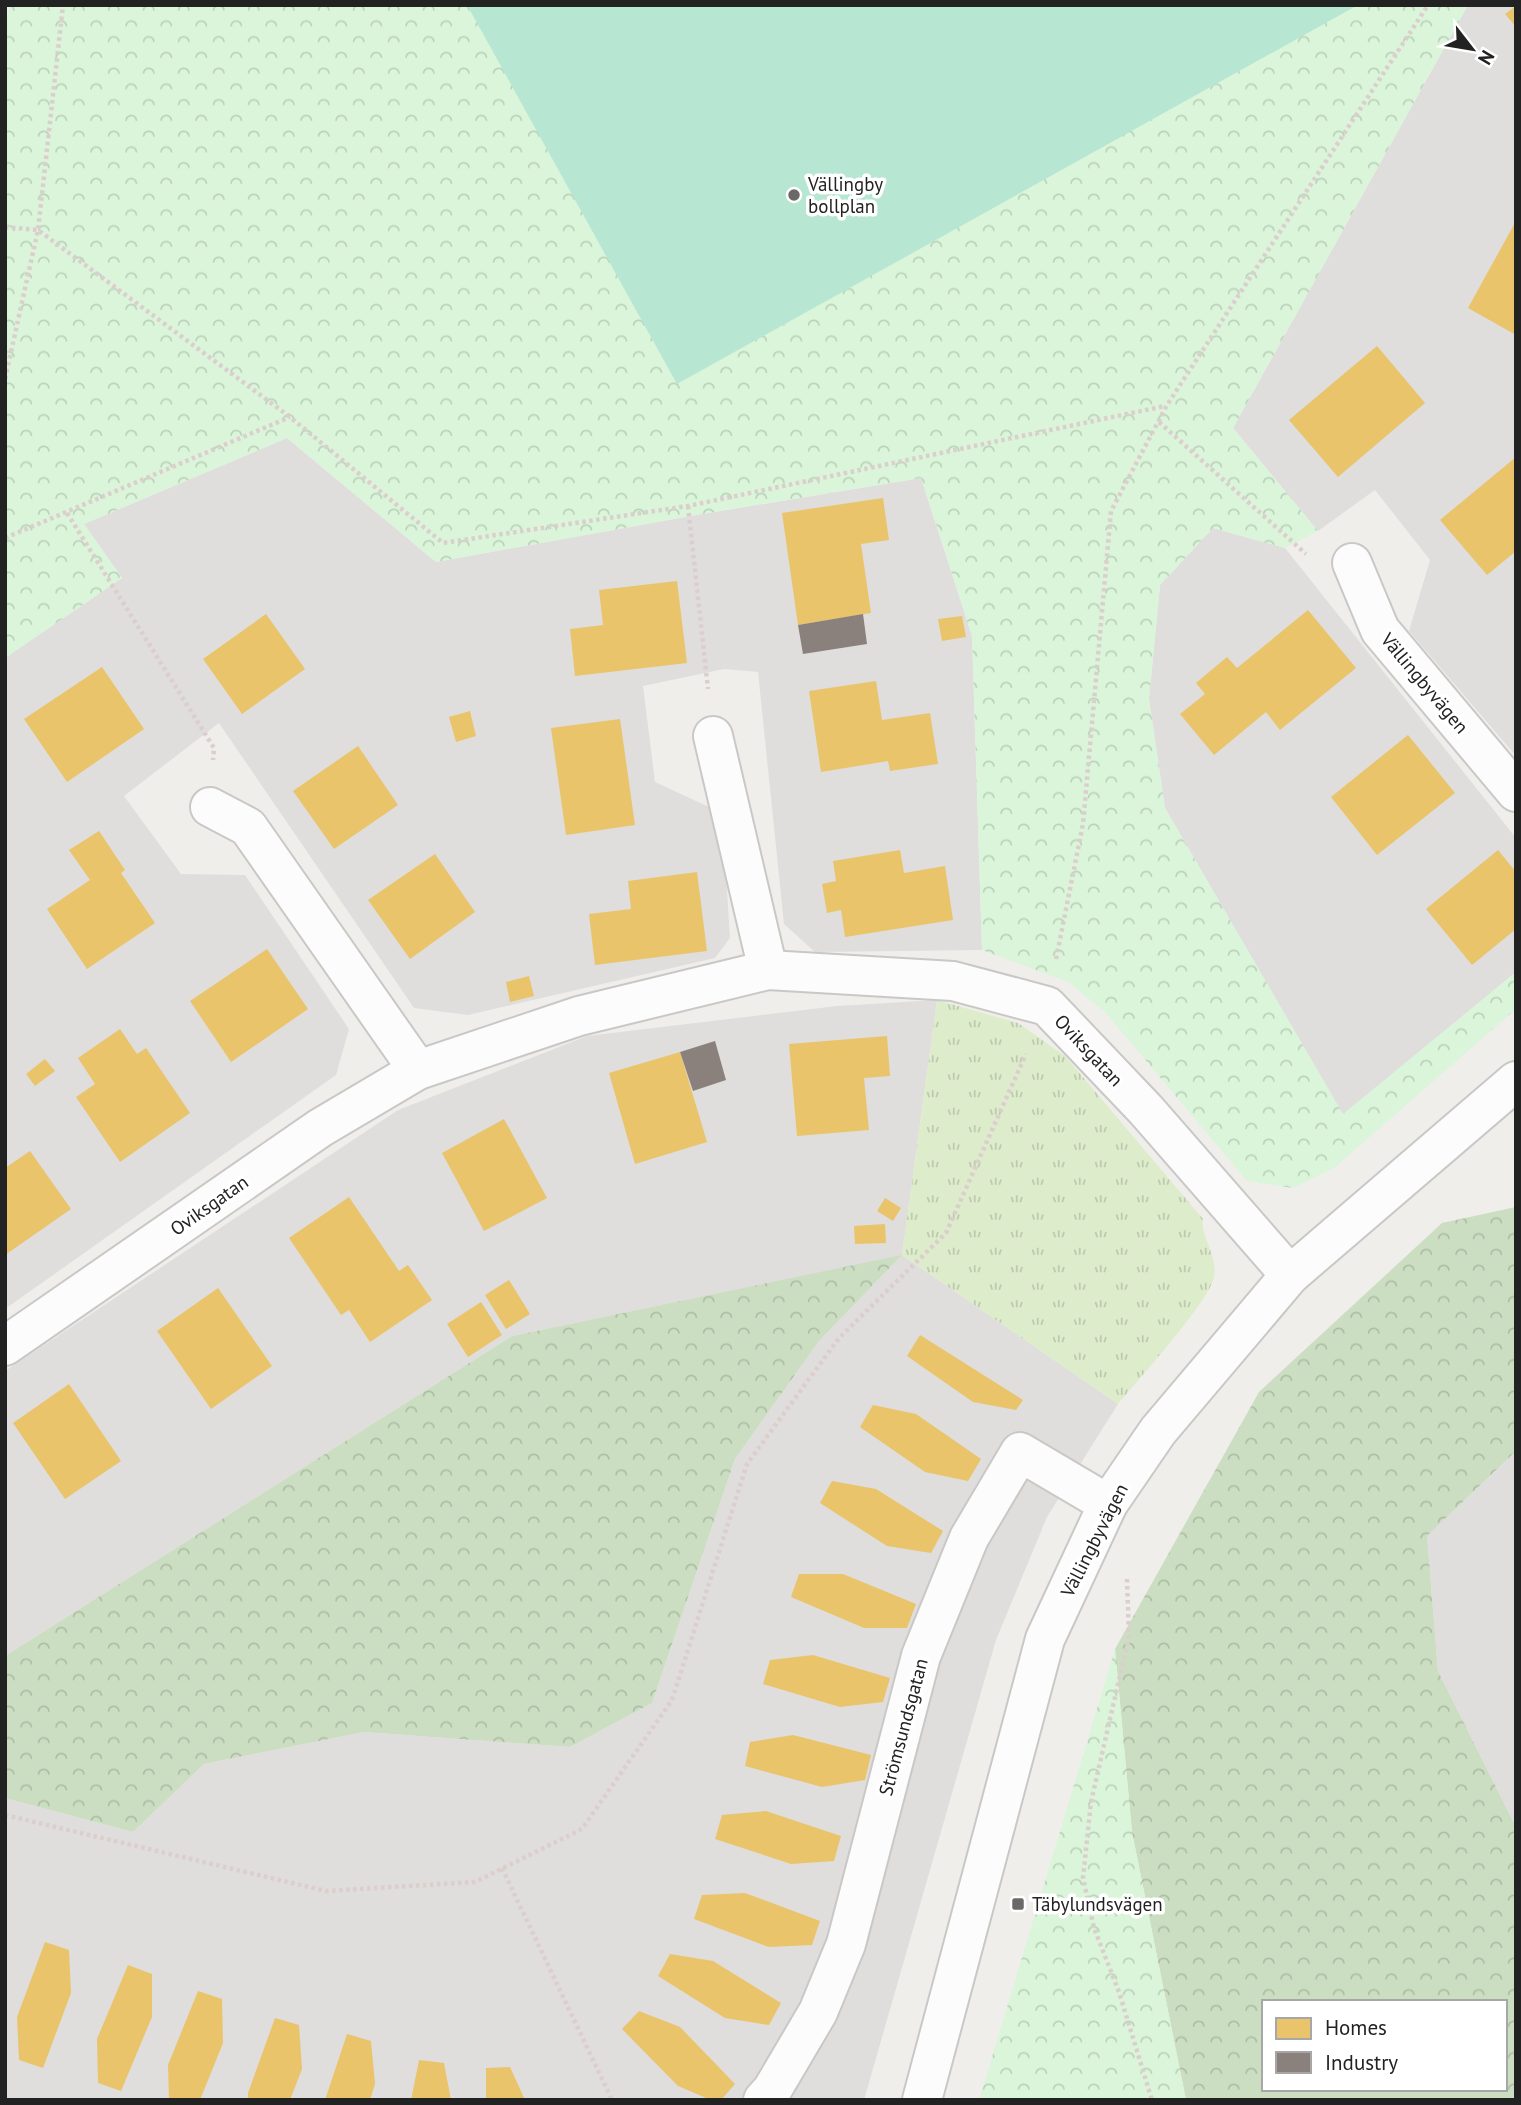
<svg xmlns="http://www.w3.org/2000/svg" width="1521" height="2105" font-family="'PT Sans',sans-serif">
  <style>
    .residential { fill: #dfdedc }
    .grass { fill: url(#grass-tufts) }
    .forest { fill: url(#forest-crowns); fill-rule: evenodd }
    .park { fill: url(#park-crowns) }
    .pitch { fill: #b7e6d2 }
    .homes { fill: #e9c46a }
    .industry { fill: #8a817c }
    .lines { fill: none; stroke-linecap: round; stroke-linejoin: round }
    .street-casing { stroke: #c9c8c7; stroke-width: 42 }
    .path { stroke: #dccecd; stroke-width: 4.5; stroke-dasharray: 3.5 3.5; stroke-linecap: butt }
    .street { stroke: #fdfcfc; stroke-width: 38 }
    .poi-dot { fill: #6a6968; stroke: #fff; stroke-width: 2.5 }
    .labels { text-anchor: middle; stroke-width: 7; stroke-linejoin: round; paint-order: stroke }
    .poi-label { font-size: 19px; fill: #222; stroke: #fff; text-anchor: start }
    .street-label { font-size: 19px; fill: #222; stroke: #fff }
  </style>
  <defs>
    <pattern id="grass-tufts" width="24" height="20" patternUnits="userSpaceOnUse" patternTransform="scale(1.75)"><rect width="24" height="20" fill="#ddeccb"/><path d="M3 7l-1-3M5 7V3M7 7l1-3M15 17l-1-3M17 17v-4M19 17l1-3" fill="none" stroke="#bdcaae"/></pattern>
    <pattern id="forest-crowns" width="20" height="18" patternUnits="userSpaceOnUse" patternTransform="scale(1.75)"><rect width="20" height="18" fill="#cbdec1"/><path d="M2 6a3 3 0 1 1 6 0M12 15a3 3 0 1 1 6 0" fill="none" stroke="#aebea6"/></pattern>
    <pattern id="park-crowns" width="20" height="18" patternUnits="userSpaceOnUse" patternTransform="scale(1.75)"><rect width="20" height="18" fill="#daf5da"/><path d="M2 6a3 3 0 1 1 6 0M12 15a3 3 0 1 1 6 0" fill="none" stroke="#bbd2bb"/></pattern>
  </defs>
  <rect width="100%" height="100%" fill="#f0eeeb"/>
  <g class="residential">
    <path d="M1468,5H1516V756L1409,631L1430,560L1375,490L1318,531L1233,428Z"/>
    <path d="M287,438L436,562L696,515L921,478L972,636L982,950L815,952L784,924L758,672L724,669L643,686L655,782L722,813L730,938L715,958L468,1015L414,1008L219,723L124,796L181,874L245,875L349,1029L336,1075L5,1309V658L122,578L84,524Z"/>
    <path d="M1213,528L1285,548L1516,838V972L1343,1115L1165,808L1149,699L1160,585Z"/>
    <path d="M937,1000L902,1255L1118,1404L1047,1517L996,1640L864,2100H5V1798L133,1832L204,1764L364,1732L570,1747L652,1703L735,1459L819,1341L901,1256L512,1336L5,1656V1371L398,1110L587,1036L837,1006Z"/>
    <path d="M1516,1451V1827L1438,1671L1427,1536Z"/>
  </g>
  <path class="grass" d="M937,1000L1018,1023L1065,1056L1203,1219C1200,1236 1218,1255 1214,1277C1209,1302 1138,1380 1118,1404L902,1255Z"/>
  <g class="forest">
    <path d="M1516,1207V1451L1427,1536L1438,1671L1516,1827V2100H1186L1132,1832L1115,1649L1259,1392L1442,1223ZM1264,2002H1505V2089H1264Z"/>
    <path d="M902,1255L819,1341L735,1459L652,1703L570,1747L364,1732L204,1764L133,1832L5,1798V1656L512,1336Z"/>
  </g>
  <g class="park">
    <path d="M9,5H1468L1233,428L1318,531L1285,548L1213,528L1160,585L1149,699L1165,808L1343,1114L1516,972V1009L1334,1168L1293,1188L1247,1181L1105,1012L1068,982L982,950L972,636L921,478L696,515L436,562L287,438L84,524L122,578L5,658V34Z"/>
    <path d="M1115,1649L1132,1832L1186,2100H979Z"/>
  </g>
  <path class="pitch" d="M467,5H1358L677,384Z"/>
  <g class="homes">
    <path d="M1516,6V27L1505,14Z"/>
    <path d="M1516,221V335L1468,308Z"/>
    <path d="M1377,346L1425,403L1338,477L1289,420Z"/>
    <path d="M1516,457V551L1487,575L1440,520Z"/>
    <path d="M883,498L889,540L861,544L871,613L798,625L782,513Z"/>
    <path d="M677,581L687,663L575,676L570,629L603,625L599,590Z"/>
    <path d="M1308,610L1356,668L1280,730L1266,712L1214,755L1180,714L1205,694L1196,683L1227,657L1237,668Z"/>
    <path d="M266,614L305,669L242,714L203,659Z"/>
    <path d="M962,616L966,637L942,641L938,619Z"/>
    <path d="M102,667L144,729L67,782L24,719Z"/>
    <path d="M876,681L882,720L930,713L938,764L890,771L888,761L821,772L809,691Z"/>
    <path d="M470,711L476,736L456,742L449,717Z"/>
    <path d="M620,719L635,825L566,835L551,728Z"/>
    <path d="M1408,735L1455,793L1377,855L1331,797Z"/>
    <path d="M358,746L398,805L334,849L293,791Z"/>
    <path d="M99,831L125,870L121,873L155,923L87,969L47,909L90,880L69,850Z"/>
    <path d="M900,850L904,873L945,866L953,920L845,937L841,910L827,913L822,884L836,881L833,861Z"/>
    <path d="M1498,850L1516,872V929L1472,965L1426,909Z"/>
    <path d="M435,854L475,912L410,959L368,900Z"/>
    <path d="M697,872L707,951L595,965L589,914L631,909L628,881Z"/>
    <path d="M267,949L308,1009L231,1062L190,1001Z"/>
    <path d="M529,976L534,996L510,1002L506,982Z"/>
    <path d="M120,1029L137,1054L146,1048L190,1113L120,1162L76,1097L95,1084L78,1058Z"/>
    <path d="M887,1036L890,1076L864,1078L869,1130L797,1136L789,1044Z"/>
    <path d="M680,1052L707,1142L635,1164L609,1073Z"/>
    <path d="M45,1059L55,1071L35,1086L26,1074Z"/>
    <path d="M504,1119L547,1198L484,1231L442,1153Z"/>
    <path d="M30,1151L71,1209L5,1255V1168Z"/>
    <path d="M349,1197L399,1271L408,1265L432,1300L370,1342L349,1310L341,1315L289,1238Z"/>
    <path d="M885,1198L901,1208L893,1221L877,1211Z"/>
    <path d="M885,1224L886,1243L855,1244L854,1226Z"/>
    <path d="M509,1280L530,1314L506,1329L485,1295Z"/>
    <path d="M218,1288L272,1366L211,1409L157,1331Z"/>
    <path d="M481,1302L502,1335L468,1357L447,1324Z"/>
    <path d="M920,1335L1023,1400L1016,1410L973,1402L907,1356Z"/>
    <path d="M69,1384L121,1461L65,1499L13,1423Z"/>
    <path d="M873,1405L916,1414L981,1459L968,1481L925,1472L860,1427Z"/>
    <path d="M832,1481L876,1489L943,1531L931,1553L887,1546L820,1503Z"/>
    <path d="M799,1574H843L916,1604L907,1628H864L791,1597Z"/>
    <path d="M813,1655L890,1678L883,1702L840,1707L763,1684L770,1660Z"/>
    <path d="M793,1735L871,1755L865,1780L822,1787L745,1766L750,1742Z"/>
    <path d="M766,1811L841,1836L834,1861L791,1864L715,1839L722,1815Z"/>
    <path d="M745,1893L820,1921L812,1945L769,1947L694,1919L702,1895Z"/>
    <path d="M45,1942L69,1950L71,1993L43,2068L19,2060L17,2017Z"/>
    <path d="M670,1954L713,1961L781,2003L769,2025L725,2018L658,1976Z"/>
    <path d="M128,1965L152,1974V2017L121,2091L98,2083L97,2039Z"/>
    <path d="M198,1991L222,1999L223,2043L200,2100H169L168,2065Z"/>
    <path d="M639,2011L680,2027L735,2084L721,2100H711L678,2086L622,2029Z"/>
    <path d="M275,2018L299,2025L302,2069L290,2100H248V2093Z"/>
    <path d="M347,2034L371,2041L375,2084L370,2100H325Z"/>
    <path d="M419,2060L444,2063L451,2100H411Z"/>
    <path d="M510,2067L525,2100H486V2068Z"/>
  </g>
  <g class="industry">
    <path d="M863,614L867,644L803,654L798,625Z"/>
    <path d="M715,1041L726,1080L693,1091L680,1052Z"/>
  </g>
  <g class="lines">
    <defs>
      <g id="street">
        <path d="M1352,563L1380,630L1516,792"/>
        <path d="M713,736L768,970"/>
        <path d="M210,807L248,827L418,1070"/>
        <path d="M5,1346L320,1128L418,1070L579,1016L768,970L953,981L1047,1006L1146,1110L1290,1275"/>
        <path d="M763,2100L772,2090L818,2012L846,1944L921,1656L969,1538L1020,1452L1108,1504"/>
        <path d="M922,2100L1045,1639L1108,1504L1158,1431L1290,1275L1516,1081"/>
      </g>
    </defs>
    <use href="#street" class="street-casing"/>
    <g class="path">
      <path d="M5,227L38,230L290,417L443,543L688,506L1165,406"/>
      <path d="M5,379L38,230L63,5"/>
      <path d="M1159,422L1306,554"/>
      <path d="M688,506L708,689"/>
      <path d="M67,513L214,748L213,760"/>
      <path d="M5,538L290,417"/>
      <path d="M1056,959L1083,824L1111,511L1167,405L1428,5"/>
      <path d="M1127,1579L1129,1636L1091,1802L1083,1878L1094,1928L1119,1992L1152,2100"/>
      <path d="M5,1815L326,1891L475,1882L582,1829L672,1700L747,1464L839,1338L946,1233L1026,1054"/>
      <path d="M502,1868L612,2100"/>
    </g>
    <use href="#street" class="street"/>
  </g>
  <g class="poi-dot">
    <circle cx="794" cy="195" r="7"/>
    <rect x="1011" y="1897" width="14" height="14" rx="3.5"/>
  </g>
  <g class="labels">
    <g class="poi-label">
      <text x="808" y="191">Vällingby<tspan x="808" dy="22">bollplan</tspan></text>
      <text x="1032" y="1911">Täbylundsvägen</text>
    </g>
    <g class="street-label">
      <text transform="translate(1425 683) rotate(50)" y="7">Vällingbyvägen</text>
      <text transform="translate(1089 1050) rotate(47)" y="7">Oviksgatan</text>
      <text transform="translate(209 1205) rotate(-35)" y="7">Oviksgatan</text>
      <text transform="translate(1094 1540) rotate(-63)" y="7">Vällingbyvägen</text>
      <text transform="translate(903 1727) rotate(-75)" y="7">Strömsundsgatan</text>
    </g>
  </g>
  <rect width="1521" height="2105" fill="none" stroke="#222222" stroke-width="14"/>
  <rect x="1262" y="2000" width="245" height="91" fill="#ffffff" stroke="#a7a7a7" stroke-width="2"/>
  <rect x="1276" y="2018" width="35" height="21" fill="#e9c46a" stroke="#a7a7a7" stroke-width="2"/>
  <text x="1325" y="2035" font-size="21" fill="#222222">Homes</text>
  <rect x="1276" y="2052" width="35" height="21" fill="#8a817c" stroke="#a7a7a7" stroke-width="2"/>
  <text x="1325" y="2070" font-size="21" fill="#222222">Industry</text>
  <g transform="translate(1472 49) rotate(121)" stroke="#ffffff" stroke-width="5" paint-order="stroke">
  <path d="M0-5L12 26L0 18L-12 26Z" fill="#222222"/>
  <text y="-10" font-size="19" font-weight="bold" text-anchor="middle" fill="#222222">N</text>
  </g>
</svg>
